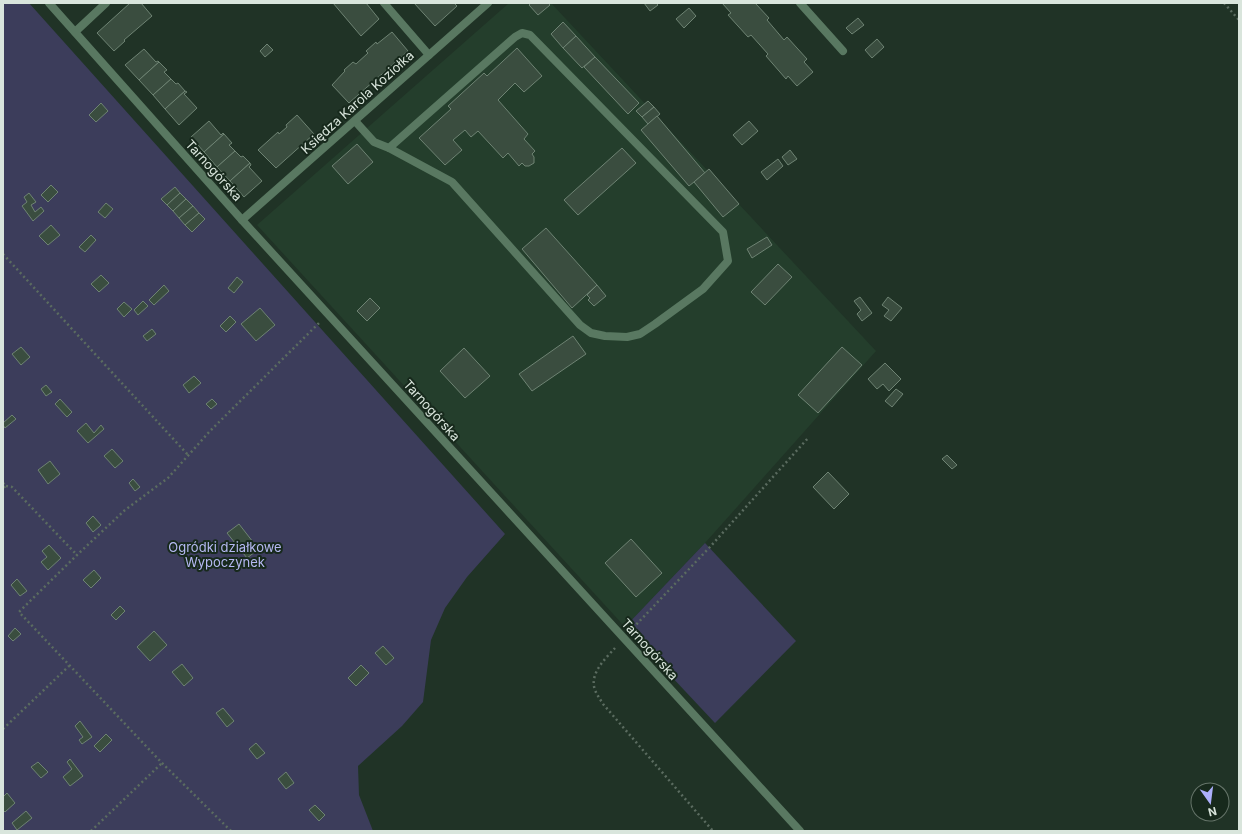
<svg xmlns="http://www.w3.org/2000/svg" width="1242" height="834" font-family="Inter,sans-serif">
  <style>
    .built { fill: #243e2c }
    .green { fill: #3c3d5b }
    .building { fill: #3a4d3f; stroke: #6e8373 }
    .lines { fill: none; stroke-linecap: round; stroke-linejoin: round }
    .path { stroke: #5b6c60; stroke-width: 2.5; stroke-dasharray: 2 3; stroke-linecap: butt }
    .lane { stroke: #597861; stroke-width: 8 }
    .street { stroke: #597861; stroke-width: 8 }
    .labels { text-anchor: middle; stroke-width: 4; stroke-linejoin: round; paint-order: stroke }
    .street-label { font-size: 13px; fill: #d9e5dc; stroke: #17291c }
    .park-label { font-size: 13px; fill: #b6b9f3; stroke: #17291c }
  </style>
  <rect width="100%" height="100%" fill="#203326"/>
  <path class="built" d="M509,3H551L876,351L705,543L625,627L257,225Z"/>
  <g class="green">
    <path d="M3,3H29L505,534L467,577L445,608L431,640L423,702L402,726L358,766L359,795L373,831H3Z"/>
    <path d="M705,543L796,641L715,723L625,627Z"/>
  </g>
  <g class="building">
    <path d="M130,3H141L152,16L124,40L125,41L114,51L97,33Z"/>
    <path d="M333,3H366L379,19L361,36Z"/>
    <path d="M414,3H454L457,6L435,26Z"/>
    <path d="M531,3H548L550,5L538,15L529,5Z"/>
    <path d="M644,3H656L658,5L650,11Z"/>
    <path d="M722,3H755L769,18L767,20L784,40L787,37L807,59L804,62L813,72L797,86L788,76L786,79L766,56L768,54L751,35L748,37L728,15L731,13Z"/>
    <path d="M689,8L696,16L684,28L676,19Z"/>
    <path d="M858,18L864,25L852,34L846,28Z"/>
    <path d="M563,22L576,36L563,48L551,34Z"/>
    <path d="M392,32L408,51L349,103L332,85L345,71L344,70L353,62L356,64L368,53L366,51L376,42L377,44Z"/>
    <path d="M576,36L595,57L582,68L563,48Z"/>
    <path d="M877,39L884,47L872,58L865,50Z"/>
    <path d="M267,44L273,50L265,57L260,51Z"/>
    <path d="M517,48L542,76L524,92L515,83L498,100L528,134L524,139L535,151L532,154L534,157V163L529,166H525L522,163L519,166L508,153L503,158L478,131L471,137L465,130L453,140L462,150L445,165L419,138L451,109L448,106L484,73L487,76Z"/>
    <path d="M144,49L156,62L158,61L159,62L139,80L125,65Z"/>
    <path d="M595,57L639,103L628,114L584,67Z"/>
    <path d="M159,62L167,70L164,72L171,79L153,95L139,80Z"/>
    <path d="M171,79L176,84L178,83L185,91L165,109L153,95Z"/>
    <path d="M185,91L187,92L184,94L197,108L179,125L165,109Z"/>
    <path d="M648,101L654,107L642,117L636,111Z"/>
    <path d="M101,103L108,111L96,122L89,115Z"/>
    <path d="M654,107L660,114L648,124L642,117Z"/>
    <path d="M297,115L314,134L276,168L258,150L278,132L279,134L287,127L286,125Z"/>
    <path d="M657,116L705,173L689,186L641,130Z"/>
    <path d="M209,121L221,135L223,133L224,134L204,152L191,137Z"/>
    <path d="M749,121L758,131L742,145L733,135Z"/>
    <path d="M224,134L232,143L229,145L235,151L217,167L204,152Z"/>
    <path d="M357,144L373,162L348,184L332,166Z"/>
    <path d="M622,148L636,163L578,215L564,200Z"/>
    <path d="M790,150L797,159L788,165L782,157Z"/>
    <path d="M235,151L241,157L243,156L250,163L230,181L217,167Z"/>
    <path d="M778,159L783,166L767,180L761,172Z"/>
    <path d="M250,163L251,165L249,167L262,181L244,197L230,181Z"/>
    <path d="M709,169L739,204L723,217L694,182Z"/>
    <path d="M51,185L58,192L48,202L41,195Z"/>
    <path d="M175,187L180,193L167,205L161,199Z"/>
    <path d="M29,193L36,202L31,205L35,212L41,207L44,211L33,221L22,206L27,202L24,197Z"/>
    <path d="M180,193L186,199L173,211L167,205Z"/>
    <path d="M186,199L193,206L179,218L173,211Z"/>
    <path d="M106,203L113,209L105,218L98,212Z"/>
    <path d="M193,206L199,213L185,225L179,218Z"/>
    <path d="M199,213L205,219L192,232L185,225Z"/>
    <path d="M51,225L60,235L48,245L39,236Z"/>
    <path d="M546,228L597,285L572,308L522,249Z"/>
    <path d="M91,235L96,240L85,252L79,247Z"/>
    <path d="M767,237L772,245L752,258L747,249Z"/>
    <path d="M778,264L792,277L765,305L751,292Z"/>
    <path d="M101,275L109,283L99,292L91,284Z"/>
    <path d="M237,277L243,282L234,293L228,288Z"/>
    <path d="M164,285L169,291L154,305L149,300Z"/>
    <path d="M597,285L606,296L594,306L588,300L590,298L587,295Z"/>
    <path d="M860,297L872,313L862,321L857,314L861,310L854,301Z"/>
    <path d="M888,297L902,308L891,321L884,316L889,310L882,305Z"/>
    <path d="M370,298L380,308L367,321L357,311Z"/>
    <path d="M143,301L148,306L138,315L134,310Z"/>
    <path d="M124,302L132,309L124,317L117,309Z"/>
    <path d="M260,308L275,325L256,341L241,324Z"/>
    <path d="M230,316L236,322L226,332L220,326Z"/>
    <path d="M152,329L156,334L147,341L143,336Z"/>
    <path d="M573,336L586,354L532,391L519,374Z"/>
    <path d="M21,347L30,357L21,365L12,354Z"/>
    <path d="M842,347L862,365L818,413L798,395Z"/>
    <path d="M464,348L490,376L465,398L440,371Z"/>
    <path d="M885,363L901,379L889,391L883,384L877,389L868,379Z"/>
    <path d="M194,376L201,383L189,393L183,385Z"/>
    <path d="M46,385L52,392L46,396L41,389Z"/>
    <path d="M896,389L903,394L892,407L885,401Z"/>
    <path d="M60,399L72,412L67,417L55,404Z"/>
    <path d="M212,399L217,404L211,409L206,404Z"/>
    <path d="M12,415L16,419L5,428L3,425V423Z"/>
    <path d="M86,423L94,433L101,425L104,429L88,443L77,431Z"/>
    <path d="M112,449L123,461L115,468L104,456Z"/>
    <path d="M947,455L957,465L952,469L942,459Z"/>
    <path d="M50,461L60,474L48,484L38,470Z"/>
    <path d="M828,472L849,494L834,509L813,487Z"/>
    <path d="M133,479L140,487L135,491L129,483Z"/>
    <path d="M93,516L101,525L93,532L86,523Z"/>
    <path d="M239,524L253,542L249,545L255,552L247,558L227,533Z"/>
    <path d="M631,539L662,573L636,597L605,563Z"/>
    <path d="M49,545L61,558L48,570L41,562L47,557L42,551Z"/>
    <path d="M94,570L101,578L91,588L83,580Z"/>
    <path d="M17,579L27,591L20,596L11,585Z"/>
    <path d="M120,606L125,611L116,620L111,615Z"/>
    <path d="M15,628L21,634L13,641L8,636Z"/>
    <path d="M154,631L167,645L150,661L137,647Z"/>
    <path d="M383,646L394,658L386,665L375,653Z"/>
    <path d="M182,664L193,678L184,686L172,672Z"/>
    <path d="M361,665L369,673L356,686L348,678Z"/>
    <path d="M223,708L234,721L227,727L216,713Z"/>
    <path d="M80,721L92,737L82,744L79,740L83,737L75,726Z"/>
    <path d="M106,734L112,740L100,752L94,746Z"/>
    <path d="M256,743L265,753L257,759L249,749Z"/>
    <path d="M70,759L83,776L70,786L63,777L72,769L67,762Z"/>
    <path d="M38,762L48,772L41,778L31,767Z"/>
    <path d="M286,772L294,783L286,789L278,779Z"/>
    <path d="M7,793L15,803L5,812L3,810V797Z"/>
    <path d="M315,805L325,815L319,821L309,810Z"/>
    <path d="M26,811L32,818L17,830L12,823Z"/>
  </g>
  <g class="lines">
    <g class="path">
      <path d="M1224,3L1239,20"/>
      <path d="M3,254L189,456"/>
      <path d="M3,483L6,486L3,488"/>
      <path d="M6,486L12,487L77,555"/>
      <path d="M633,628L709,548L809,437"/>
      <path d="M615,648C605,659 589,674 595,690C597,695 600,699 603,704L713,831"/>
      <path d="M3,729L69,666"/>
      <path d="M91,831L162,763"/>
      <path d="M231,831L162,763L19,612L77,555L125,510L168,478L210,431L319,323"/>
    </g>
    <path class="lane" d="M355,121L374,142L389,148L452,182L580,325L591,333L605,336L627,337L640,334L655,324L703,289L728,261L723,232L530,35L522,33L515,37L389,148"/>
    <g class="street">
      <path d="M49,3L242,220L800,831"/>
      <path d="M384,3L429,55"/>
      <path d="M800,3L843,51"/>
      <path d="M75,32L106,3"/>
      <path d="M242,220L488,3"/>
    </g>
  </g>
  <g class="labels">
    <g class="street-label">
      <text transform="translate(357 102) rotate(-42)" y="5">Księdza Karola Koziołka</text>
      <text transform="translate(214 170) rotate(48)" y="5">Tarnogórska</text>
      <text transform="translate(432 410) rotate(48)" y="5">Tarnogórska</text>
      <text transform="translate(650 649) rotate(48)" y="5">Tarnogórska</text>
    </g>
    <g class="park-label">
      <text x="225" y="552">Ogródki działkowe<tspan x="225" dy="15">Wypoczynek</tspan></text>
    </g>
  </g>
  <rect width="1242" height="834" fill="none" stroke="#d9e5dc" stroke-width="8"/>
  <g transform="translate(1210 802) rotate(166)"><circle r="19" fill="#17291c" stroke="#657469"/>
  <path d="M0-3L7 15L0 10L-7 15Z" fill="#acaffb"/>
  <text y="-6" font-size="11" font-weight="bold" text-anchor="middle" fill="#d9e5dc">N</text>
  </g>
</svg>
